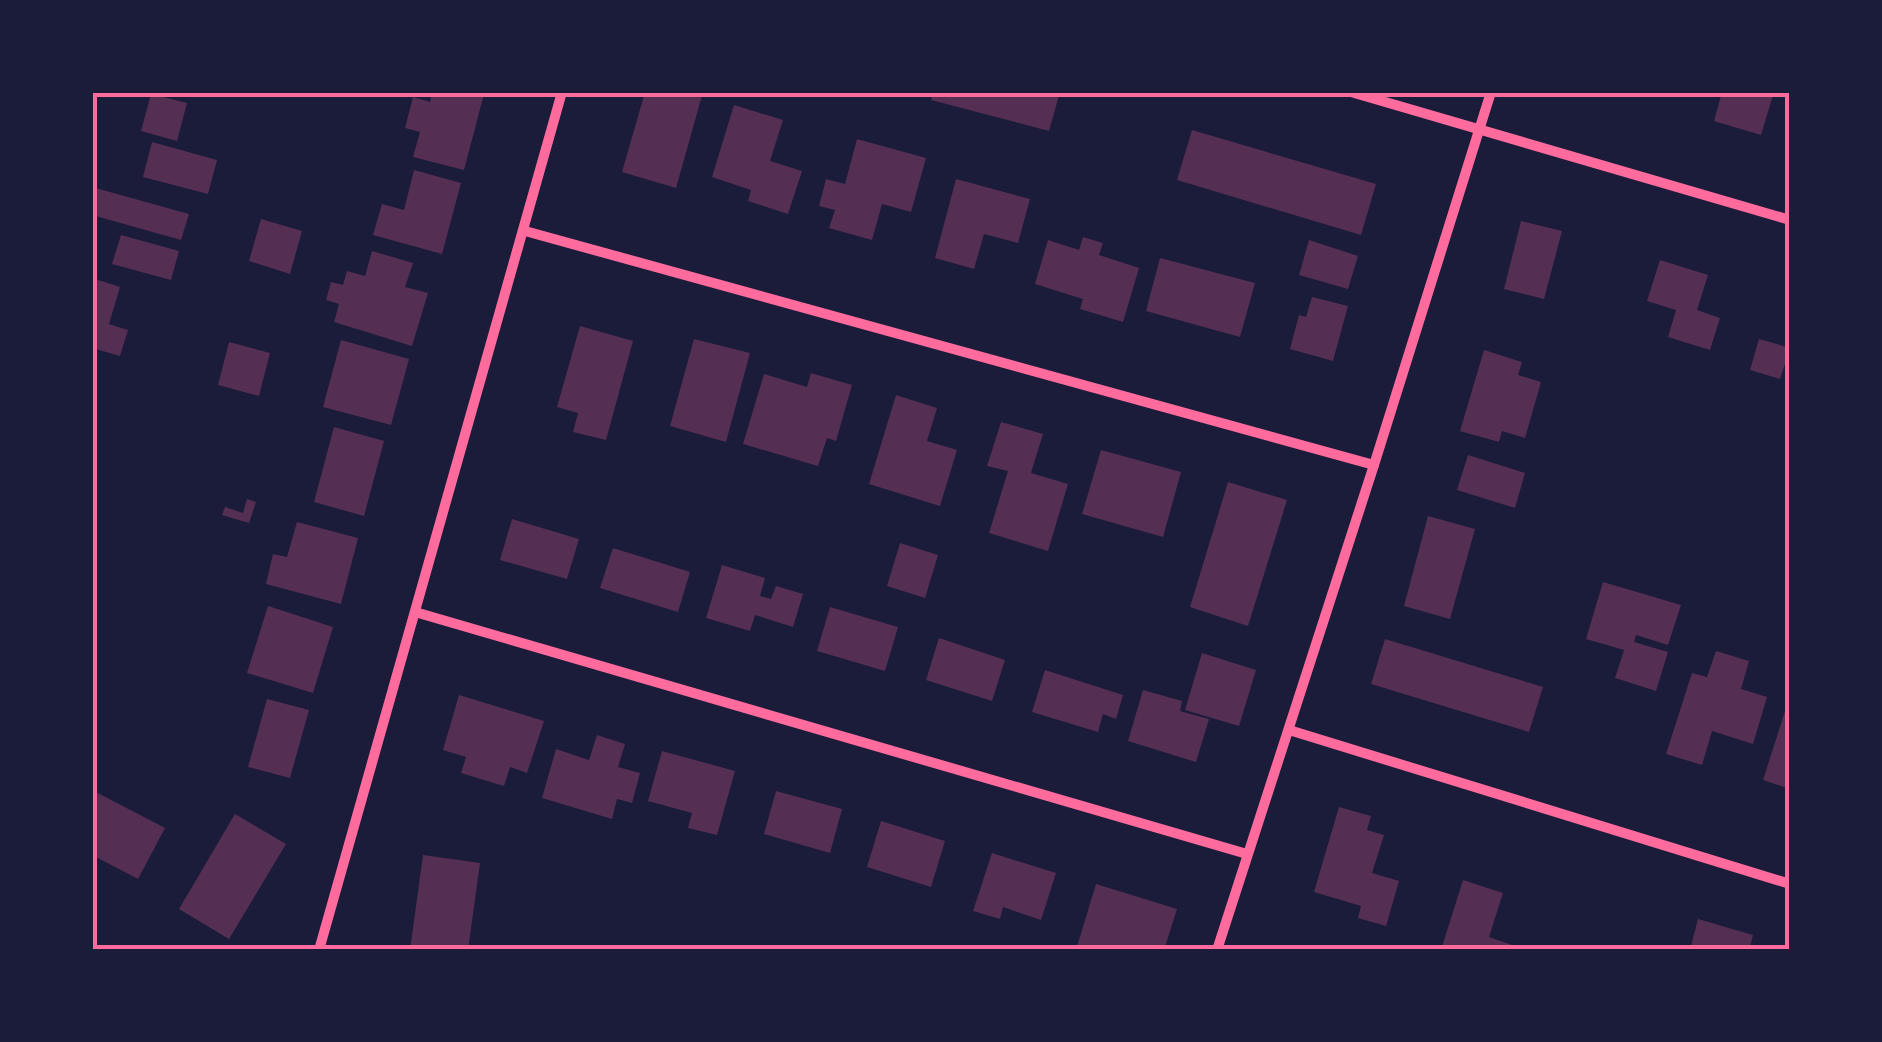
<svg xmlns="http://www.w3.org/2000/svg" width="1882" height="1042" font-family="'IBM Plex Sans',sans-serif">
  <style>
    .building { fill: #542f53 }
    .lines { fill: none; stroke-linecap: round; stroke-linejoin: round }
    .minor { stroke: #ff6b9d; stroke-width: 10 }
    .neatline { fill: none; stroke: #ff6b9d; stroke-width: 4 }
  </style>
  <rect width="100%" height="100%" fill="#1b1b3a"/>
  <g class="building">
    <path d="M432,92L484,94L464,170L413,157L420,132L405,128L413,97L430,102Z"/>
    <path d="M645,92H703L676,188L622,172Z"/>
    <path d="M933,92H1060L1049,131L931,100Z"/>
    <path d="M1722,92H1774L1761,135L1714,121Z"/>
    <path d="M151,94L187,103L177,141L141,131Z"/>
    <path d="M734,105L783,120L770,161L802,171L788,214L748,201L751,190L712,177Z"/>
    <path d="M1192,130L1376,184L1361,235L1177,180Z"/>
    <path d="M857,139L926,158L911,212L882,204L872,240L829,228L835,210L819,206L826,179L845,184Z"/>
    <path d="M152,142L217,160L208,194L143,177Z"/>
    <path d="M414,170L461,183L442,254L373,235L382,204L404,210Z"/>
    <path d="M956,179L1030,199L1018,243L984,234L974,269L935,258Z"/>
    <path d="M92,187L189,214L181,240L92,215Z"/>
    <path d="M261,219L302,231L290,274L249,261Z"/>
    <path d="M1521,221L1562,231L1544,299L1504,289Z"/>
    <path d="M121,235L179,251L171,280L112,264Z"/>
    <path d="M1083,237L1103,243L1099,255L1139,268L1123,322L1080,309L1083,299L1035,284L1048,240L1079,250Z"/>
    <path d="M1309,240L1358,256L1348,289L1299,275Z"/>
    <path d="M372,251L413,263L405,287L428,293L412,346L334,322L339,304L326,300L331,282L343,285L347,271L365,276Z"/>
    <path d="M1160,258L1255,283L1240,337L1146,311Z"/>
    <path d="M1660,260L1708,275L1697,310L1720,318L1710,350L1668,337L1676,310L1647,301Z"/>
    <path d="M92,278L120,287L109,324L128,330L120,356L92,348Z"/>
    <path d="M1312,297L1348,306L1333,361L1290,349L1299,315L1306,317Z"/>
    <path d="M580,326L633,341L606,440L573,432L578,413L557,407Z"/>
    <path d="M694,339L750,353L726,442L670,426Z"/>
    <path d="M1759,339L1790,348L1780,379L1750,370Z"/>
    <path d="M341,340L409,359L391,425L323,407Z"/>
    <path d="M229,342L270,353L259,396L218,385Z"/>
    <path d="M1484,350L1522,362L1518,375L1541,382L1525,438L1502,431L1499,442L1460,431Z"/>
    <path d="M811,373L852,385L836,441L827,438L818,466L743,444L764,374L807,387Z"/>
    <path d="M896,395L937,408L927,441L957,450L940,506L869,484Z"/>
    <path d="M1001,422L1043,434L1031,473L1068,484L1048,551L989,533L1008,471L987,466Z"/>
    <path d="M334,427L384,441L364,516L314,502Z"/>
    <path d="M1101,450L1181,472L1163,537L1082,514Z"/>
    <path d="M1468,455L1525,473L1515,508L1457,490Z"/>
    <path d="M1228,482L1287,500L1248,626L1190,607Z"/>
    <path d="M247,499L256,502L249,523L222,515L225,507L243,513Z"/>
    <path d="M1428,516L1475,529L1450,619L1404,606Z"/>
    <path d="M512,519L579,539L567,579L500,560Z"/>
    <path d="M297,522L358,538L341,604L266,584L273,554L287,557Z"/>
    <path d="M900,543L938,555L925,598L887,586Z"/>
    <path d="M613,548L690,572L678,612L600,588Z"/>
    <path d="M722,565L765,578L760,596L771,599L776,586L803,594L793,627L755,615L750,631L706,618Z"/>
    <path d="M1603,582L1681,605L1668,645L1636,635L1634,642L1668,652L1656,691L1615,678L1624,650L1586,639Z"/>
    <path d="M268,606L333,627L313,693L247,673Z"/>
    <path d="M830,607L898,627L885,671L817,651Z"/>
    <path d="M939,638L1005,660L992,701L926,680Z"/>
    <path d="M1385,639L1543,687L1529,732L1371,684Z"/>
    <path d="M1716,651L1749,661L1741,689L1767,697L1753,744L1712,731L1702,765L1666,754L1692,673L1707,677Z"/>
    <path d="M1202,653L1256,670L1239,726L1185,710Z"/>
    <path d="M1045,670L1123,695L1116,719L1103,714L1098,732L1032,712Z"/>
    <path d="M1143,690L1182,701L1180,711L1209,719L1196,762L1128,741Z"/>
    <path d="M459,695L544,721L527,773L510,767L504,786L461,773L466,757L443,750Z"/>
    <path d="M267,699L309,710L290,778L248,767Z"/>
    <path d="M1785,711L1790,713V789L1763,780Z"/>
    <path d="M597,735L625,744L618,767L640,773L632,803L617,799L612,819L542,798L556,749L589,760Z"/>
    <path d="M662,751L735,771L717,835L688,828L692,813L648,801Z"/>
    <path d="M92,790L165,828L138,879L92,855Z"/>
    <path d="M776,791L842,809L830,853L764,834Z"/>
    <path d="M1339,807L1371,816L1367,830L1384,835L1372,873L1399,881L1386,926L1358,918L1361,906L1314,892Z"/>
    <path d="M235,814L286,844L229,939L179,909Z"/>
    <path d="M881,821L945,841L931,887L867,867Z"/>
    <path d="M992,853L1056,873L1041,920L1003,907L1000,919L973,911Z"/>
    <path d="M423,855L480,863L468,950H410Z"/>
    <path d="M1463,880L1503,893L1489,937L1515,946L1514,950H1441Z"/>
    <path d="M1096,884L1177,909L1164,950H1076Z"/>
    <path d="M1698,919L1753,935L1749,950H1690Z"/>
  </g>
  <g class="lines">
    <g class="minor">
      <path d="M1351,92L1790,220"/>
      <path d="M525,231L1374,465"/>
      <path d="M415,612L1247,854"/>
      <path d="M1289,730L1790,884"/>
      <path d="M319,950L562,92"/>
      <path d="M1217,950L1374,465L1491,92"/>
    </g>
  </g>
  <rect width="1882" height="1042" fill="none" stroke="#1b1b3a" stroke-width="190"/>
  <rect x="95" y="95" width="1692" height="852" class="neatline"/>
</svg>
